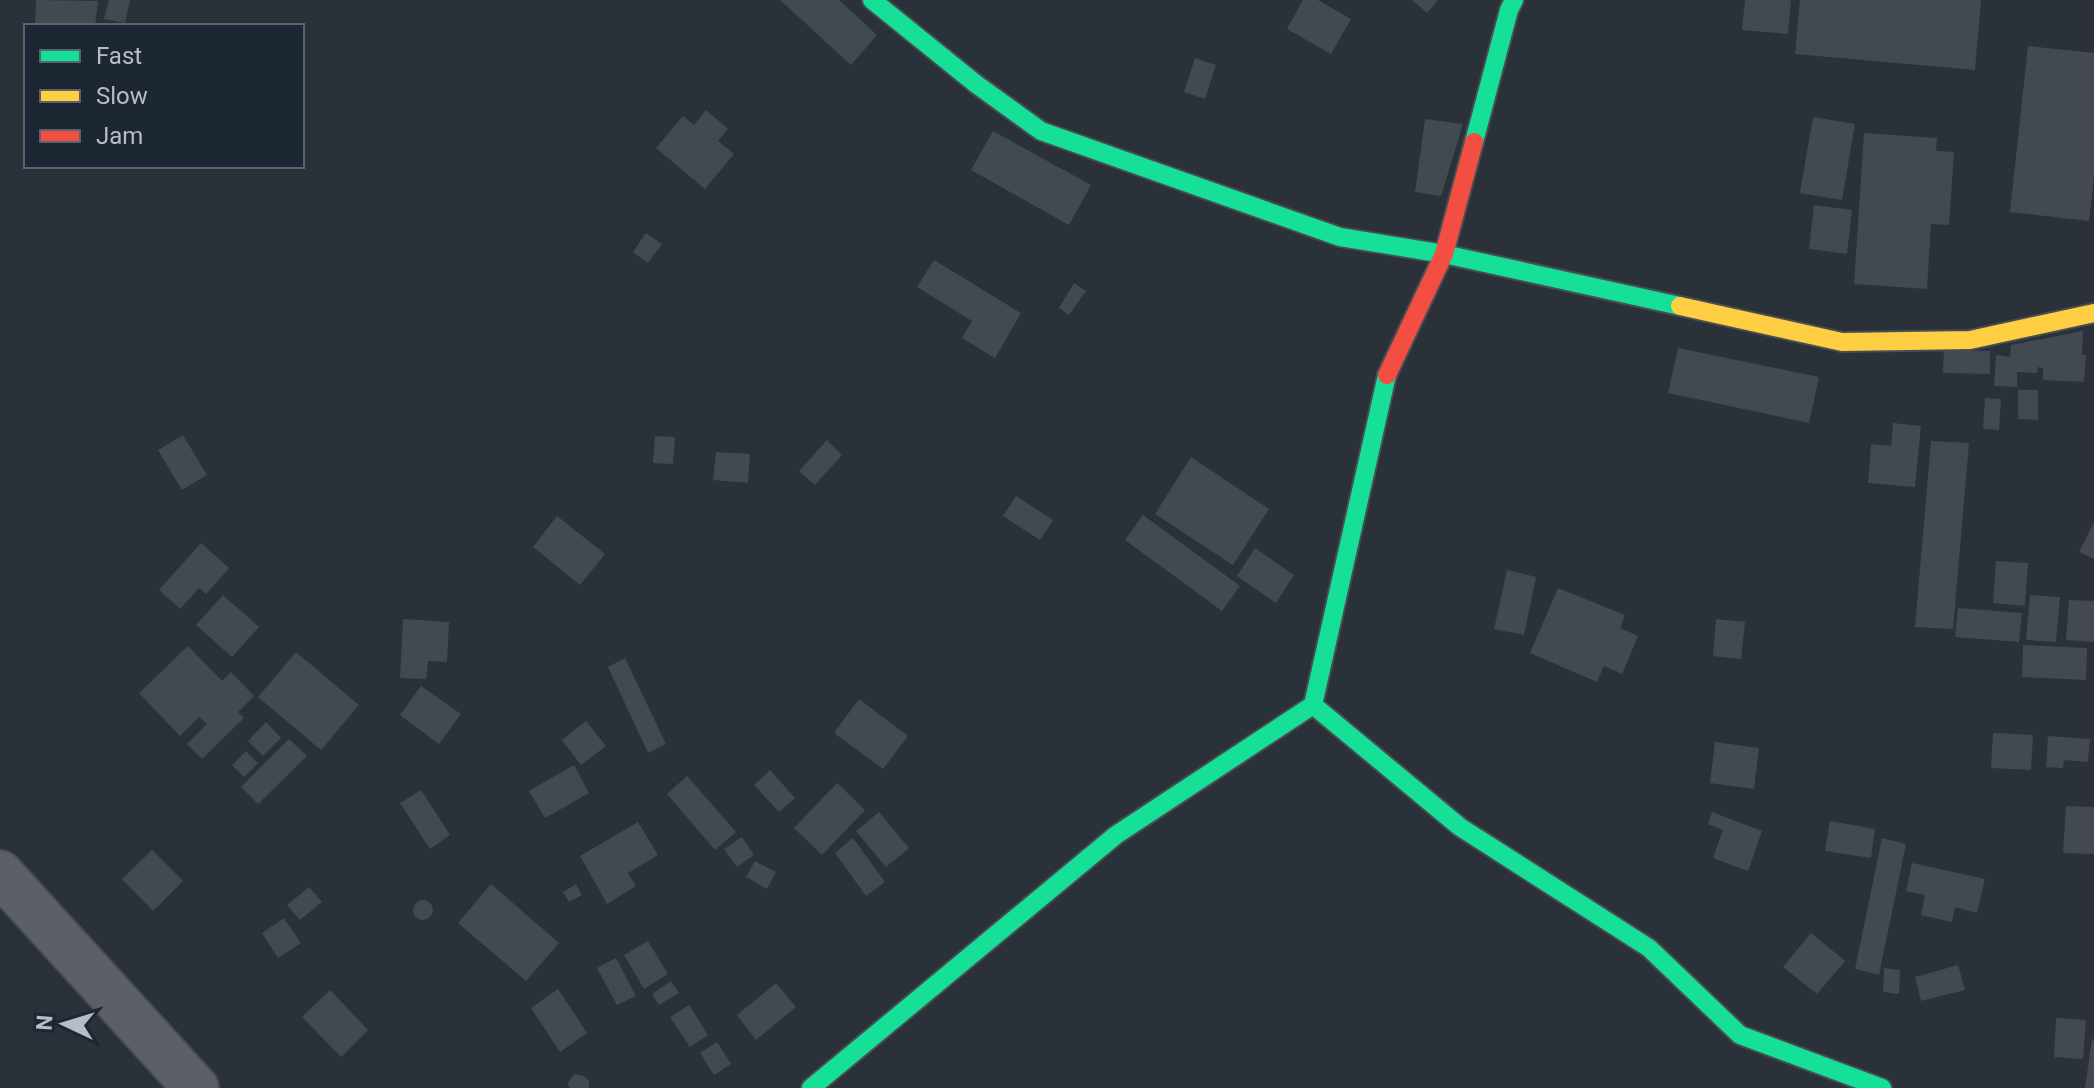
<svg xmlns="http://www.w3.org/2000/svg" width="2094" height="1088" font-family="Roboto,sans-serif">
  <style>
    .building { fill: #434950 }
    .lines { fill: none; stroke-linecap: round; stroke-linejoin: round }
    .street-casing { stroke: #484d53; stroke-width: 48 }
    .fast-casing { stroke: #484d53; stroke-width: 22 }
    .slow-casing { stroke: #484d53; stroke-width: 22 }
    .jam-casing { stroke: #484d53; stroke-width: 22 }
    .street { stroke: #5b5f66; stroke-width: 44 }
    .fast { stroke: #16e098; stroke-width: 18 }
    .slow { stroke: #ffcf43; stroke-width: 18 }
    .jam { stroke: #f24e42; stroke-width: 18 }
  </style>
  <rect width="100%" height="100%" fill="#2a3139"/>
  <g class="building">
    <path d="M36,0L98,1L95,26H35Z"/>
    <path d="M109,0H130L125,23L104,19Z"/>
    <path d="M780,0H839L877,35L851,65Z"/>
    <path d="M1303,0H1318L1351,19L1331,54L1287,29Z"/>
    <path d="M1412,0H1438L1427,13Z"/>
    <path d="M1745,0H1791L1788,34L1742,30Z"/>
    <path d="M1800,0H1981L1975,70L1795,54Z"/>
    <path d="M2028,46L2094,53V177L2089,221L2010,212Z"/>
    <path d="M1195,58L1216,65L1205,99L1184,92Z"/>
    <path d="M706,110L728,129L718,141L734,154L705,189L656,148L683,116L694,125Z"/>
    <path d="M1813,117L1855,124L1842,200L1800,193Z"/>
    <path d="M1425,119L1463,124L1441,196L1415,192Z"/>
    <path d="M993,131L1091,185L1069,225L971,170Z"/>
    <path d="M1864,133L1937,138L1936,151L1954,152L1949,225L1931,224L1927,289L1854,284Z"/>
    <path d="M1814,205L1852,210L1847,254L1809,249Z"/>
    <path d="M646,233L662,244L648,263L633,252Z"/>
    <path d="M934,260L1021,313L995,358L962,338L972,321L917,287Z"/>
    <path d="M1074,283L1086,291L1069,315L1059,308Z"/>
    <path d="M2083,331L2082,355H2086L2084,382L2043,380V368L2038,367L2037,373L2017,372V387L1994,386L1996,355L2010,357L2011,345Z"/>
    <path d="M1678,348L1819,377L1809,423L1668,393Z"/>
    <path d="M1944,350L1990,351V374L1943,373Z"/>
    <path d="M2018,390H2038V420L2018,419Z"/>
    <path d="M1985,398L2001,399L1999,430L1983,429Z"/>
    <path d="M1893,423L1921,426L1915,487L1868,483L1871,444L1891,446Z"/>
    <path d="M183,435L207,475L182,490L158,450Z"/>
    <path d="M655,436L675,437L673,464L653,463Z"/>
    <path d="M827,440L842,455L815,485L799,471Z"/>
    <path d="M1931,441L1969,443L1953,629L1915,627Z"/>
    <path d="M716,452L750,454L748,483L713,480Z"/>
    <path d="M1191,457L1269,509L1233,565L1155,514Z"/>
    <path d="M1016,496L1053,520L1040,540L1003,516Z"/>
    <path d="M1143,515L1240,586L1222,611L1125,540Z"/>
    <path d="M557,516L605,554L580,585L533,547Z"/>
    <path d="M2094,522V559L2079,552Z"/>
    <path d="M201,543L229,568L206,594L199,588L180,609L159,590Z"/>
    <path d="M1255,548L1294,575L1276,603L1237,576Z"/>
    <path d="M1996,561L2028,563L2025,606L1993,603Z"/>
    <path d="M1507,570L1536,577L1524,635L1494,629Z"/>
    <path d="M1558,588L1625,615L1620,628L1638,636L1622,674L1604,666L1597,682L1530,653Z"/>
    <path d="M223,595L259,627L232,657L196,625Z"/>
    <path d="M2030,595L2060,597L2056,642L2026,640Z"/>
    <path d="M2069,600L2094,601V642L2066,640Z"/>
    <path d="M1958,608L2022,613L2019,642L1955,637Z"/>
    <path d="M403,619L449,622L447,662L428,661L426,679L400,678Z"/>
    <path d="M1716,619L1745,622L1741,659L1713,656Z"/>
    <path d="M2023,645L2087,648L2086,680L2022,677Z"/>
    <path d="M188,646L222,681L231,672L254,696L238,712L244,718L202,759L187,744L207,724L199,717L180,736L139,693Z"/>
    <path d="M296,652L359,705L321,750L258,697Z"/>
    <path d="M625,658L666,744L648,753L608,667Z"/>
    <path d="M421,686L461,714L439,744L400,715Z"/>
    <path d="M859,699L908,736L883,769L834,733Z"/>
    <path d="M586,721L606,746L581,765L562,740Z"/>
    <path d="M266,722L281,738L263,756L248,741Z"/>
    <path d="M1993,733L2033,735L2031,770L1991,768Z"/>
    <path d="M2048,736L2090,739L2088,762L2064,760L2063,768L2046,767Z"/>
    <path d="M289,739L307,756L258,804L241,787Z"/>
    <path d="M1715,742L1759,748L1754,789L1710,783Z"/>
    <path d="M246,751L258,763L244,777L232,765Z"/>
    <path d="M574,765L589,793L545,818L529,791Z"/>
    <path d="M770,770L795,798L779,812L754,785Z"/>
    <path d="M687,776L736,832L715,850L667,794Z"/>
    <path d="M837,783L865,810L822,855L794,828Z"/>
    <path d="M421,790L450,835L430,849L400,803Z"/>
    <path d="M2066,806L2094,807V854L2063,853Z"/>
    <path d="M879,812L909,848L886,867L856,831Z"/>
    <path d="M1712,812L1762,831L1748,871L1713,858L1723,830L1708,824Z"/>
    <path d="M1830,821L1875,829L1871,858L1825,851Z"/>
    <path d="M638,822L658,855L628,873L636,886L607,904L580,856Z"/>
    <path d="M742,837L754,855L737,867L724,849Z"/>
    <path d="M853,838L885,882L866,896L835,853Z"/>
    <path d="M1882,838L1906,844L1879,975L1855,969Z"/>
    <path d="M152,850L183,881L153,911L122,879Z"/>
    <path d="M755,861L776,872L767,889L746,877Z"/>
    <path d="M1912,863L1985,879L1977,913L1955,907L1952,922L1921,915L1925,895L1906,891Z"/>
    <path d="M491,884L559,943L526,981L458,923Z"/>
    <path d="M576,884L582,895L569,902L563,892Z"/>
    <path d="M309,887L322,902L300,920L287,905Z"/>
    <circle cx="423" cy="910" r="10"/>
    <path d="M284,918L301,943L278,958L262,933Z"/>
    <path d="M1811,933L1845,961L1817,994L1783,967Z"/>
    <path d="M648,941L668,974L644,989L624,955Z"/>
    <path d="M616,958L636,996L617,1005L597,968Z"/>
    <path d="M1958,965L1965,990L1921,1001L1915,977Z"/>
    <path d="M1884,968L1900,970L1899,994L1883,992Z"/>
    <path d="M671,981L679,993L659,1005L652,994Z"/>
    <path d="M776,983L796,1007L756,1040L737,1015Z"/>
    <path d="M558,989L587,1033L560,1052L531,1008Z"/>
    <path d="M330,990L368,1030L341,1057L302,1017Z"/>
    <path d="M689,1005L708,1035L690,1047L670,1017Z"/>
    <path d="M2056,1018L2086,1020L2083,1059L2054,1057Z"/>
    <path d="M2092,1039H2094V1088H2085Z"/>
    <path d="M717,1042L731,1064L714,1075L700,1053Z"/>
    <path d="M574,1074L584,1076L589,1081V1088H569L568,1083Z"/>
  </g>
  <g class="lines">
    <defs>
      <path id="street" d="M0,873L196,1088"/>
      <g id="fast">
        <path d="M872,0L976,84L1041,131L1340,237L1444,254L1680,306"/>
        <path d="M1474,142L1509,10L1514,0"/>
        <path d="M1313,705L1460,827L1649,948L1740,1035L1882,1088"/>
        <path d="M811,1088L1116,835L1313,705L1387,375"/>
      </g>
      <path id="slow" d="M1680,306L1842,342L1970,340L2094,313"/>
      <path id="jam" d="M1387,375L1444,254L1474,142"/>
    </defs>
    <use href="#street" class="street-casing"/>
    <use href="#fast" class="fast-casing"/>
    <use href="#slow" class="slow-casing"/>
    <use href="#jam" class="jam-casing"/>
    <use href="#street" class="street"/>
    <use href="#fast" class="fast"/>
    <use href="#slow" class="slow"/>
    <use href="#jam" class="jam"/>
  </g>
  <rect x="24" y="24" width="280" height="144" fill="#1d2734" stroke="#5a6370" stroke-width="2"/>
  <rect x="40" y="50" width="40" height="12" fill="#16e098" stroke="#5a6370" stroke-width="2"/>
  <text x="96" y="64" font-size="24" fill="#b5bdc9">Fast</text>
  <rect x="40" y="90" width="40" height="12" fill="#ffcf43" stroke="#5a6370" stroke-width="2"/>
  <text x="96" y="104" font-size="24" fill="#b5bdc9">Slow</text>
  <rect x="40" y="130" width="40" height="12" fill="#f24e42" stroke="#5a6370" stroke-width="2"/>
  <text x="96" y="144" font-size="24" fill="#b5bdc9">Jam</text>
  <g transform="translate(64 1024) rotate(274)" stroke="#1d2734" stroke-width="6" paint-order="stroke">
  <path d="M0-6L14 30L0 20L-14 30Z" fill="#b5bdc9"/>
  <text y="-12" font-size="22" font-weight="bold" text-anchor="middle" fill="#b5bdc9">N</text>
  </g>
</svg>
